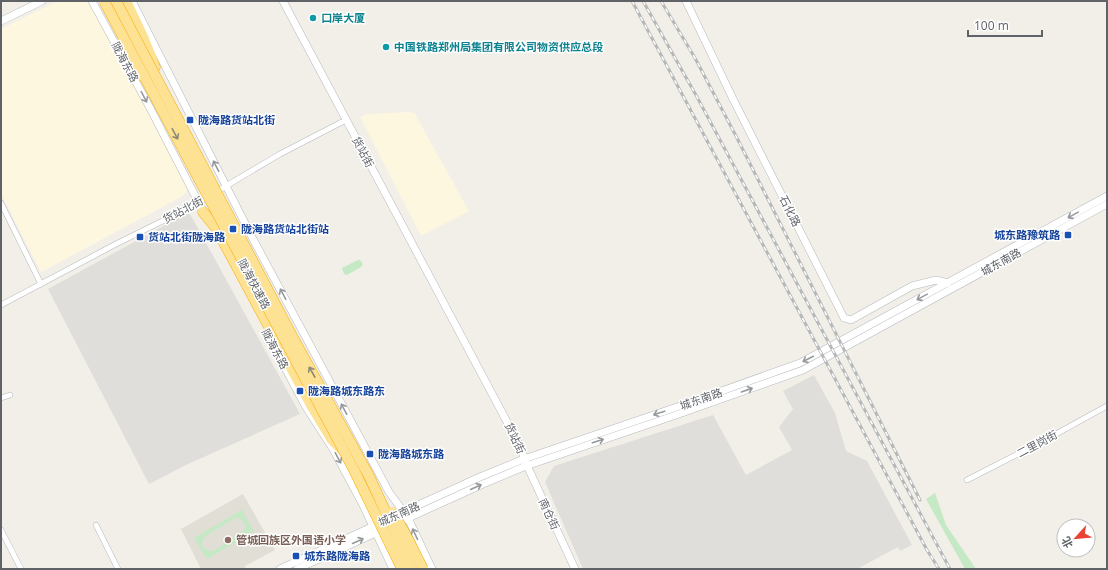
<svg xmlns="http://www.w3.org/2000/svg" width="1108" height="570" font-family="'Open Sans','Noto Sans SC',sans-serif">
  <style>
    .commercial { fill: #fef7e0 }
    .industrial { fill: #e0deda }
    .education { fill: #e1ded6 }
    .green { fill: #c5e8c5; fill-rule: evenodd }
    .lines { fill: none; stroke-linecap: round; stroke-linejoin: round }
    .street-casing { stroke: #b5b8bc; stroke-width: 6 }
    .secondary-casing { stroke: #b6babf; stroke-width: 8 }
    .highway-casing { stroke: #f9ab00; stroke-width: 11 }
    .street { stroke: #fff; stroke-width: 5 }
    .secondary { stroke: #fff; stroke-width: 7 }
    .highway { stroke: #fde293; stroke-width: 10 }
    .rail-casing { stroke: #b6b7b8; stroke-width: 3 }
    .rail { stroke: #fff; stroke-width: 1.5; stroke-dasharray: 4.5; stroke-linecap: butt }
    .highway-bridge-casing { stroke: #f9ab00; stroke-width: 11; stroke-linecap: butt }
    .highway-bridge { stroke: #fde293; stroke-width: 10 }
    .oneway { stroke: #979a9d }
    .oneway2 { stroke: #8e8975 }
    .culture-dot { fill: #0f9aa8; stroke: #fff; stroke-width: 1.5 }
    .transit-dot { fill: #1a4fb4; stroke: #fff; stroke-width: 1.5 }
    .education-dot { fill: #8d6e63; stroke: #fff; stroke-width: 1.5 }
    .labels { text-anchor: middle; stroke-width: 3; stroke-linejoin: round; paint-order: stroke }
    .culture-label { font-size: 11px; font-weight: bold; fill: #0d838f; stroke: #fff; text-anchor: start }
    .street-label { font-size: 11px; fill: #5f6368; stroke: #fff }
    .transit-label { font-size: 11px; font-weight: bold; fill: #164399; stroke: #fff; text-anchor: start }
    .education-label { font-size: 11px; font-weight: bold; fill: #785e54; stroke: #fff; text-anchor: start }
  </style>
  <rect width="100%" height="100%" fill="#f1efe8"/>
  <g class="commercial">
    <path d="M57,1H89L189,185L188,189L183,196L41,272L1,194V29Z"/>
    <path d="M410,112L415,114L469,211L421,236L360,117L367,114Z"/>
  </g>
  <g class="industrial">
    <path d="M189,212L300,414L188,464L149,484L48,289Z"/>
    <path d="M814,375L835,413L846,451L867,461L912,545L900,551L898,547L857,569H583L545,482L554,466L713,415L746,475L792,450L779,427L793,409L783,391Z"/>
  </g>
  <path class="education" d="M243,494L275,550L245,566L246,569H201L181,529Z"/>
  <g class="green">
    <path d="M358,260H360L363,264L361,267L347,275L344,274L342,268Z"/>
    <path d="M935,493L946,525L976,569H965L926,499Z"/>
    <path d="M242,510L254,531L207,559L194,538ZM235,518H239L243,521L245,525L244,531L213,551C207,551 204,549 202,544L204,537Z"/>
  </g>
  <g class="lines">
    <defs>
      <g id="street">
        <path d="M216,192L280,154L342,122"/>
        <path d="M1,203L41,284"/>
        <path d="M1,305L116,244L199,203L209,196"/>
        <path d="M1,398L10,395"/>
        <path d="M967,480L1047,439L1107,406"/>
        <path d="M96,525L118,569"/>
        <path d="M1,530L21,569"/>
      </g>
      <g id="secondary">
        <path d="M92,1L150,108L205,215"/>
        <path d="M132,1L253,239L389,492L408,518L432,569"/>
        <path d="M283,1L522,450L524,459L575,569"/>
        <path d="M686,1L733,99L844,318L851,320L912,286L936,280L948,283"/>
        <path d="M1,21L42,1"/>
        <path d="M268,336L306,407L333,449L363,505L393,569"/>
        <path d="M392,517L480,477L524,459L674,408L800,363L1107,196"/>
        <path d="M395,524L483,484L526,466L676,415L803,370L1107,204"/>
        <path d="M280,569L383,522"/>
        <path d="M297,569L386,528"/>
      </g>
      <g id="highway">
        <path d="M126,1L144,39L155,67"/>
        <path d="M203,212L216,228L312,407L332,440L342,450"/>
      </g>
    </defs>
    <use href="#street" class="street-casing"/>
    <use href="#secondary" class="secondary-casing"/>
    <use href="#highway" class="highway-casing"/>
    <use href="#street" class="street"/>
    <use href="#secondary" class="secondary"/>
    <use href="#highway" class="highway"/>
    <defs>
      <g id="rail">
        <path d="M632,1L927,550L939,569"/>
        <path d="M643,1L697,97L950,569"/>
        <path d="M661,1L695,58L737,138L920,500"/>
      </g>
    </defs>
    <use href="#rail" class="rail-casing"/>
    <use href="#rail" class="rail"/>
    <defs>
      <g id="highway-bridge">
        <path d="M104,1L354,470L402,569"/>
        <path d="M116,1L292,336L369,476L412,569"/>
        <path d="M393,512L409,541L423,569"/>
      </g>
    </defs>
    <use href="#highway-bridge" class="highway-bridge-casing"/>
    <use href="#highway-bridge" class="highway-bridge"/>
  </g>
  <defs><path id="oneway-shaft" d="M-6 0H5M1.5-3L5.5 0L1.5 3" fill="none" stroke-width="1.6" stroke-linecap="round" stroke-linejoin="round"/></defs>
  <g class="oneway">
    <use href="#oneway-shaft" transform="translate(144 97) rotate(62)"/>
    <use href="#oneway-shaft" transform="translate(216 166) rotate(-117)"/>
    <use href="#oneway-shaft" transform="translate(1073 215) rotate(151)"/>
    <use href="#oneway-shaft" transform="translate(283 294) rotate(-118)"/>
    <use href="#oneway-shaft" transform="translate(922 297) rotate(151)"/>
    <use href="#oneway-shaft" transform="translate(808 359) rotate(153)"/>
    <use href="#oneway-shaft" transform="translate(747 390) rotate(-19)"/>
    <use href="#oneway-shaft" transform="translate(344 409) rotate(-118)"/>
    <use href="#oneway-shaft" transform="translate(659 413) rotate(162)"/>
    <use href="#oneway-shaft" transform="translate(598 441) rotate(-18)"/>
    <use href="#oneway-shaft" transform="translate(338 458) rotate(62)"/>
    <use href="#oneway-shaft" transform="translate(476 487) rotate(-24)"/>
    <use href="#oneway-shaft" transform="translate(415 534) rotate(-115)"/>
    <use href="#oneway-shaft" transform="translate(358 541) rotate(-24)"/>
  </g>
  <g class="oneway2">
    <use href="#oneway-shaft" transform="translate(175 134) rotate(62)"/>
    <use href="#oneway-shaft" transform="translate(312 372) rotate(-119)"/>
  </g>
  <g class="culture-dot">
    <circle cx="313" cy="18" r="4"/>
    <circle cx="386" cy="47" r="4"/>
  </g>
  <g class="transit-dot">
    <rect x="186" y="116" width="8" height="8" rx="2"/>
    <rect x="229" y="225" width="8" height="8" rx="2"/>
    <rect x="1064" y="231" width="8" height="8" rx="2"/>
    <rect x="136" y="233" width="8" height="8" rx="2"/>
    <rect x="296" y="387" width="8" height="8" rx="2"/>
    <rect x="366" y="450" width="8" height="8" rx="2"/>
    <rect x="292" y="552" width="8" height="8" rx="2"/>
  </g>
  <circle class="education-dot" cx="228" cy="540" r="4"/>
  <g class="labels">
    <g class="culture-label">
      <text x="321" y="22">口岸大厦</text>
      <text x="394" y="51">中国铁路郑州局集团有限公司物资供应总段</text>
    </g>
    <g class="street-label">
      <text transform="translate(125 62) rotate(62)" y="4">陇海东路</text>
      <text transform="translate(363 152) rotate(62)" y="4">货站街</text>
      <text transform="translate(183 210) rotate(-28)" y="4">货站北街</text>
      <text transform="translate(790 211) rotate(63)" y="4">石化路</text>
      <text transform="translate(1001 262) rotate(-29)" y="4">城东南路</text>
      <text transform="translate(254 284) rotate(62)" y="4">陇海快速路</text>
      <text transform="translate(275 349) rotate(62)" y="4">陇海东路</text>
      <text transform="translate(701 399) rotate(-19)" y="4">城东南路</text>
      <text transform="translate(515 438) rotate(65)" y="4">货站街</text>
      <text transform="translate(1037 444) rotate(-28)" y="4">二里岗街</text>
      <text transform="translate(399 514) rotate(-24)" y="4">城东南路</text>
      <text transform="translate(549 514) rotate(65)" y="4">南仓街</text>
    </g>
    <g class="transit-label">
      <text x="198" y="124">陇海路货站北街</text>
      <text x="241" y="233">陇海路货站北街站</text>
      <text x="1060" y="239" text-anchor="end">城东路豫筑路</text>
      <text x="148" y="241">货站北街陇海路</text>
      <text x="308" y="395">陇海路城东路东</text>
      <text x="378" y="458">陇海路城东路</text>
      <text x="304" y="560">城东路陇海路</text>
    </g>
    <g class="education-label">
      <text x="236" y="544">管城回族区外国语小学</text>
    </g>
  </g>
  <rect width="1108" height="570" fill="none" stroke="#5f6368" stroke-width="4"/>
  <g transform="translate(1076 538) rotate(243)"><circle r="19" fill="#ffffff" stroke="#bfc1c3"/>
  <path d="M0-3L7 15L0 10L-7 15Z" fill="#ea4335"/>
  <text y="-6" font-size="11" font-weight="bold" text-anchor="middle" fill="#5f6368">北</text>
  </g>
  <path d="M968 30v6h74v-6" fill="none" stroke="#5f6368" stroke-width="2"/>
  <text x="974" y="30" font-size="12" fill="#5f6368" stroke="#ffffff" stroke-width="3" paint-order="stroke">100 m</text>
</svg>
